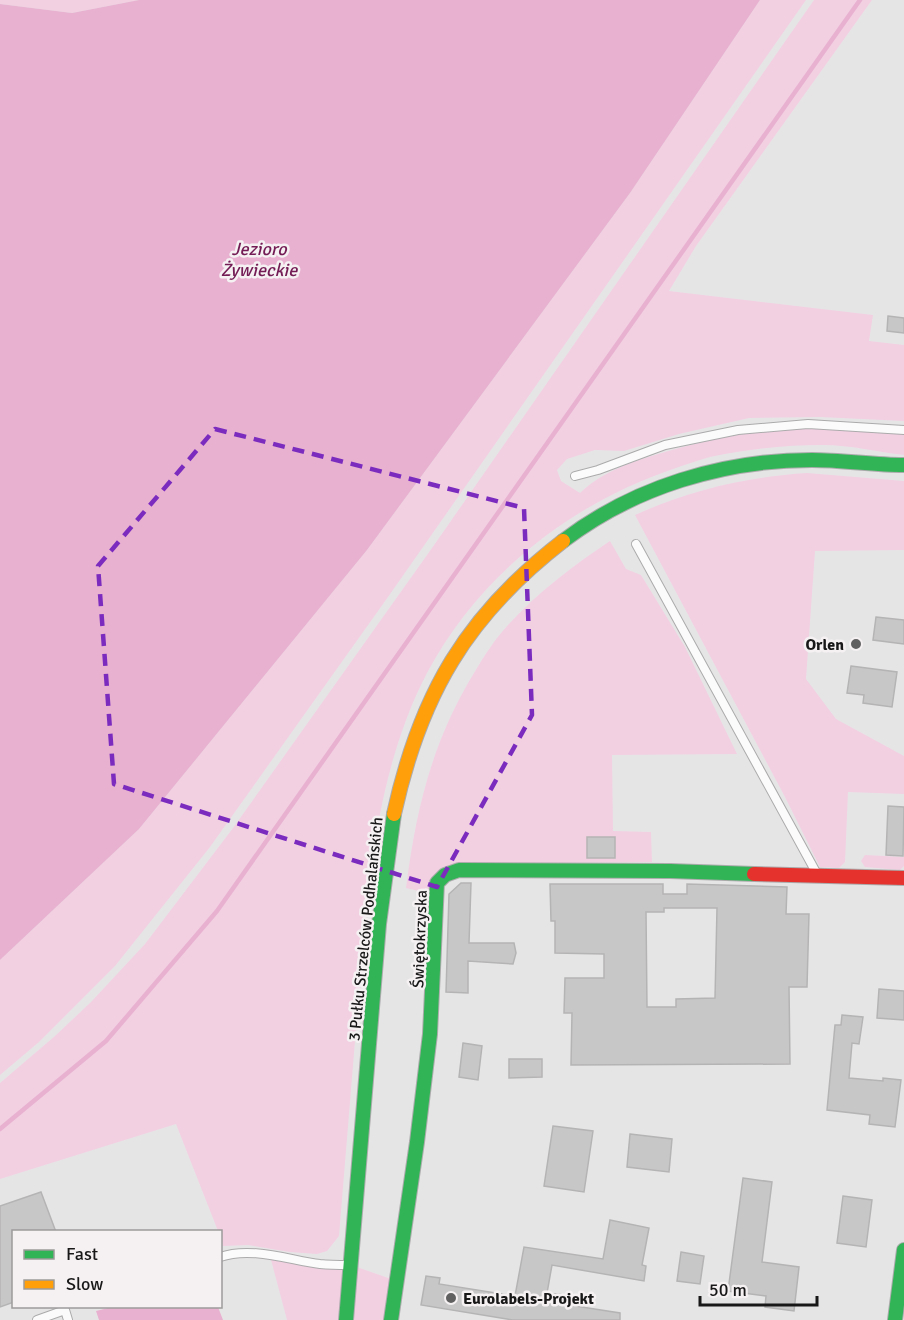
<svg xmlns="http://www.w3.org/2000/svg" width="904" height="1320" font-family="Signika,sans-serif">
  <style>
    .green { fill: #f2d0e2 }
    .water { fill: #e8b1d0 }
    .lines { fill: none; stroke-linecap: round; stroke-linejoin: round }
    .stream { stroke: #e8b1d0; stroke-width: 4.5 }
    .building { fill: #c8c7c8; stroke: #b5b4b4; stroke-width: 1.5; fill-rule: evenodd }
    .lane-casing { stroke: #acabac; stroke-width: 10 }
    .fast-casing { stroke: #acabac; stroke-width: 16 }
    .slow-casing { stroke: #acabac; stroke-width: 16 }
    .jam-casing { stroke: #acabac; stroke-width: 16 }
    .lane { stroke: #fbfbfb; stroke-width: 8 }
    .fast { stroke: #30b455; stroke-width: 14 }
    .slow { stroke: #ff9f0a; stroke-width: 14 }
    .jam { stroke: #e5322d; stroke-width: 14 }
    .marked { fill: none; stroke: #7b2cbf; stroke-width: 4.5; stroke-dasharray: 12 8; stroke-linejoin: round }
    .poi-dot { fill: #616060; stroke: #f5f1f3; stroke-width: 2 }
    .labels { text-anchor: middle; stroke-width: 5; stroke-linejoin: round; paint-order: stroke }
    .poi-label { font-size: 16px; font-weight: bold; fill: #191818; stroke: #f5f1f3; text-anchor: end }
    .street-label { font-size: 16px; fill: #191818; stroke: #f5f1f3 }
    .water-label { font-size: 18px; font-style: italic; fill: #731b54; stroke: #f5f1f3 }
  </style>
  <rect width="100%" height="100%" fill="#e6e5e6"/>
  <g class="green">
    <path d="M0,0H139L72,13L0,4Z"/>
    <path d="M760,0H806L388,597L210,847L115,966L39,1042L0,1075V960L139,829L367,550L630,193Z"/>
    <path d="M814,0H872L696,246L669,291L873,315L869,341L904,345V421L820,417L749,418L679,434L624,451L595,450L567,459L557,470L561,481L580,493C603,471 634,461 665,452C709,439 753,431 799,428C834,426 870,431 904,434V455C878,452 850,445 823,445C786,445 747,449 710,457C699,460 687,464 676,468C571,503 479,575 427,673C391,742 377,819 367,895L339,1236L327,1251L317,1254L290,1252L248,1245L223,1246L220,1232L218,1231L176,1124L0,1179V1083L55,1036L91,1002L145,944L186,890L233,828L432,548Z"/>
    <path d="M807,473L904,481V550L815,551L806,679L836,719L904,756V794L848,792L845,862L839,868L820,867L785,797L635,515C690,490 746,477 807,473Z"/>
    <path d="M610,541L626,569L641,575L685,647L737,754L612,755L613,831L651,832L652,862L455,864L431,894L406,888C416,809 432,742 474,673C484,656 495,639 508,625C538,592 574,565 610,541Z"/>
    <path d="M865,855L904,857V866L900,870L865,867L861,861Z"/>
    <path d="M270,1256L351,1265L397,1281L391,1320H287Z"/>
  </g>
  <g class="water">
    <path d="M139,0H760L630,193L367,550L139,829L0,960V4L72,13Z"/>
    <path d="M112,1307H218L223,1320H99L96,1311Z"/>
  </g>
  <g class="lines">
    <path class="stream" d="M0,1129L106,1041L217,911L860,0"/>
  </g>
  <g class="building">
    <path d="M888,316L904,318V333L887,331Z"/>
    <path d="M876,617L904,620V644L873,640Z"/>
    <path d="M851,666L897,672L892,707L863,703L864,695L847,693Z"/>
    <path d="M888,806L904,807L903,856L886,855Z"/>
    <rect x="587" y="837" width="28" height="21"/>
    <path d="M461,883H471L469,943H514L516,953L513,964L468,961V993L446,992L449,894Z"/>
    <path d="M550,884H663V894H687V884L787,887L786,914H809L807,987H789L790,1064L571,1065L572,1013H564L565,978H604V954L555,953V921H551ZM664,908H717L715,998L676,999V1007H647L646,912H664Z"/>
    <path d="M879,989L904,991V1020L877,1018Z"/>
    <path d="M842,1015L863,1017L859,1044L852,1043L849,1078L883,1081V1078L901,1080L895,1127L869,1124L870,1115L827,1110L835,1025H841Z"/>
    <path d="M463,1043L482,1046L478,1080L459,1077Z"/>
    <path d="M509,1059H542V1077L509,1078Z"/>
    <path d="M553,1126L593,1131L584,1192L544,1186Z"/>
    <path d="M630,1134L672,1139L669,1172L627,1167Z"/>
    <path d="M743,1178L772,1182L762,1262L799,1267L794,1311L765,1307L766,1296L728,1291Z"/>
    <path d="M41,1192L56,1232H14V1302L0,1307V1206Z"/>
    <path d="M843,1196L872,1200L866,1247L837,1243Z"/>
    <path d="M610,1220L649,1228L642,1265L646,1266L644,1281L552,1265L547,1293L564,1295L562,1304L620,1313V1320H513L421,1305L426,1276L440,1278L439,1284L515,1296L524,1247L603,1259Z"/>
    <path d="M681,1252L704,1256L700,1284L677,1281Z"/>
  </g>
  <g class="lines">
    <defs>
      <g id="lane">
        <path d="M575,476L598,470L665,445L738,430L808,424L904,430"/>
        <path d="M636,544L817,874"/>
        <path d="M220,1257C251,1246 289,1260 320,1264C330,1265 340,1265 349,1265"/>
        <path d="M37,1320L65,1310L68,1320"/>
      </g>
      <g id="fast">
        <path d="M563,541C634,487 723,460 812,460C843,460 873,465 904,465"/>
        <path d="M346,1320L379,924L394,814"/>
        <path d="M391,1320L417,1142L430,1034L437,883L445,875L459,870L670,871L754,874"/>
        <path d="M895,1320L904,1250"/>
      </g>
      <path id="slow" d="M394,814C420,695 466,616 563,541"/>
      <path id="jam" d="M754,874L904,878"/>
    </defs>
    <use href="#lane" class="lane-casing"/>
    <use href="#fast" class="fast-casing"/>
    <use href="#slow" class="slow-casing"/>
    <use href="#jam" class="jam-casing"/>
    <use href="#lane" class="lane"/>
    <use href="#fast" class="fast"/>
    <use href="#slow" class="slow"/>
    <use href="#jam" class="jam"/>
  </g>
  <path class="marked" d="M215,429L524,508L532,715L437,887L114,784L98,566Z"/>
  <g class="poi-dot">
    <circle cx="856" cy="644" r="6"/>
    <circle cx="451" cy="1298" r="6"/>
  </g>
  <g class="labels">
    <g class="poi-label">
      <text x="844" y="650">Orlen</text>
      <text x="463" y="1304" text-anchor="start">Eurolabels-Projekt</text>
    </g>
    <g class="street-label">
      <text transform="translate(365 929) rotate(-84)" y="6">3 Pułku Strzelców Podhalańskich</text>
      <text transform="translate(419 939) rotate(-88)" y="6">Świętokrzyska</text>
    </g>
    <g class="water-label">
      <text x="259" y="255">Jezioro<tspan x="259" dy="21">Żywieckie</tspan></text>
    </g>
  </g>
  <rect x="12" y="1230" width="210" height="78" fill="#f5f1f3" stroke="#9d9a9b" stroke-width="1.5"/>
  <rect x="24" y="1250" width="30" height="9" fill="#30b455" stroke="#9d9a9b" stroke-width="1.5"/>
  <text x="66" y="1260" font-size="18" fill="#191818">Fast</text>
  <rect x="24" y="1280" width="30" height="9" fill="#ff9f0a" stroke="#9d9a9b" stroke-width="1.5"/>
  <text x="66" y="1290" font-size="18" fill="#191818">Slow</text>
  <path d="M700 1296v9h117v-9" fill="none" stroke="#191818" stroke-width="3"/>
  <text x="709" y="1296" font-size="18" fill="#191818" stroke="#f5f1f3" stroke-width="4.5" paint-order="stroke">50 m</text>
</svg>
